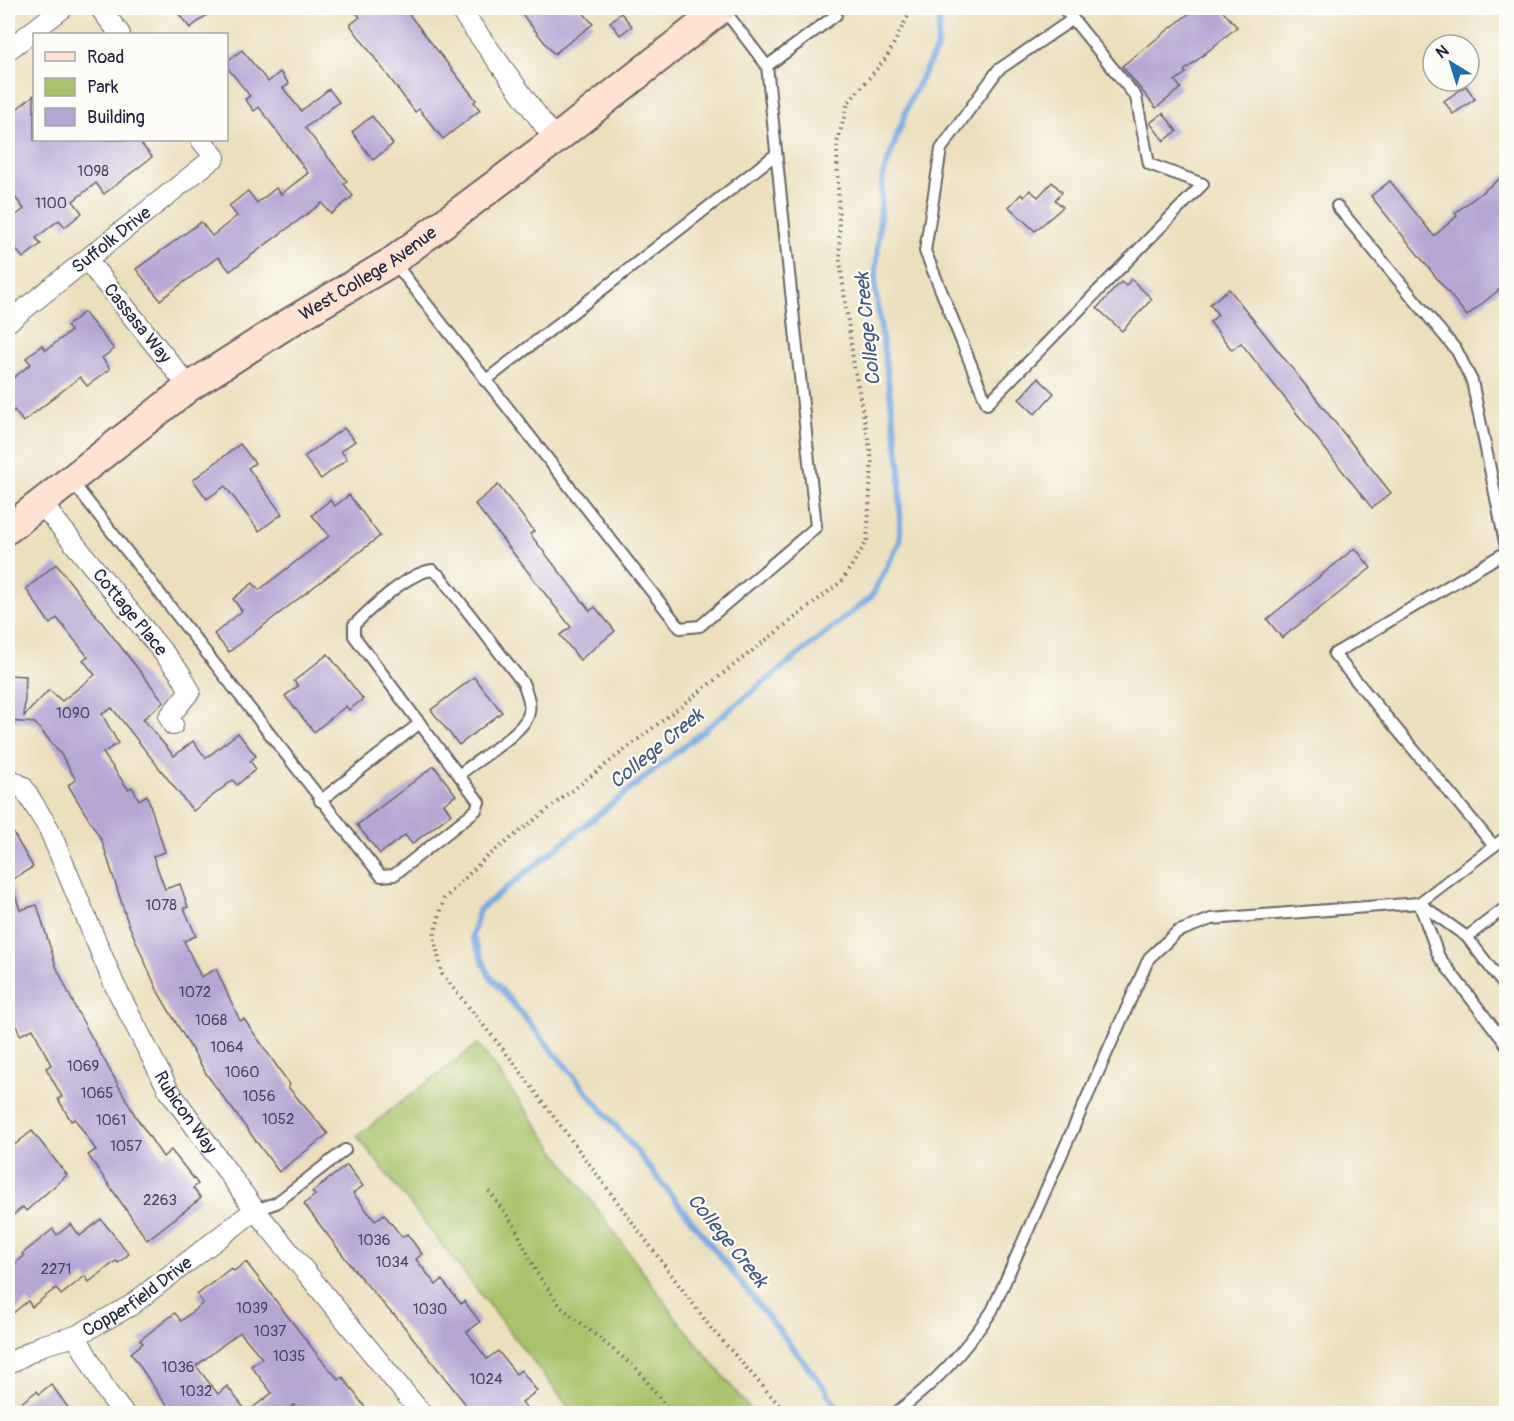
<svg xmlns="http://www.w3.org/2000/svg" width="1514" height="1421" font-family="Pangolin,sans-serif">
  <style>
    .green { fill: #a8c369; stroke: #657252; stroke-width: 1.5 }
    .lines { fill: none; stroke-linecap: round; stroke-linejoin: round }
    .stream { stroke: #75a9e2; stroke-width: 6 }
    .building { fill: #b6a6d4; fill-rule: evenodd }
    .service-casing { stroke: #696468; stroke-width: 14 }
    .minor-casing { stroke: #696468; stroke-width: 22 }
    .secondary-casing { stroke: #696468; stroke-width: 32 }
    .path { stroke: #696468; stroke-width: 4; stroke-dasharray: 1.5 4.5; stroke-linecap: butt }
    .service { stroke: #fff; stroke-width: 10 }
    .minor { stroke: #fff; stroke-width: 20 }
    .secondary { stroke: #fee3d2; stroke-width: 28 }
    .labels { text-anchor: middle; stroke-width: 4.5; stroke-linejoin: round; paint-order: stroke }
    .number-label { font-size: 15px; fill: #474361 }
    .street-label { font-size: 18px; fill: #22223b; stroke: #fdfcf7 }
    .water-label { font-size: 20px; font-style: italic; fill: #43587e; stroke: #fdfcf7 }
  </style>
  <rect width="100%" height="100%" fill="#fdfcf7"/>
  <filter id="ink" filterUnits="userSpaceOnUse"><feTurbulence type="fractalNoise" baseFrequency=".0167" numOctaves="2"/><feDisplacementMap in="SourceGraphic" scale="12" xChannelSelector="R" yChannelSelector="G"/><feConvolveMatrix kernelMatrix="1 2 1 2 8 2 1 2 1" color-interpolation-filters="sRGB"/></filter>
  <filter id="wash" filterUnits="userSpaceOnUse"><feTurbulence type="fractalNoise" baseFrequency=".008" numOctaves="4" result="noise"/><feDisplacementMap in="SourceGraphic" scale="24" xChannelSelector="R" yChannelSelector="G"/><feGaussianBlur stdDeviation="1.35" result="paint"/><feColorMatrix in="noise" values="0 0 0 0 0 0 0 0 0 0 0 0 0 0 0 0 0 1.4 0 .05"/><feComposite in="paint" operator="in"/></filter>
  <g filter="url(#wash)">
    <rect width="100%" height="100%" fill="#ecdfbd"/>
    <path class="green" d="M478,1044L674,1315L753,1413H573L357,1136Z"/>
    <g class="lines">
      <path class="stream" d="M841,1414L823,1386L634,1148L489,975L472,936L479,910L872,596L900,541V466L875,286L883,175L910,100L937,48L941,8"/>
    </g>
    <g id="blocks">
      <g class="building">
        <path d="M174,8H216L190,28Z"/>
        <path d="M352,8H404L476,100L474,102L480,110L443,139L419,109L415,112L350,25L360,17Z"/>
        <path d="M517,8H579L593,24L554,54Z"/>
        <path d="M1196,8H1220L1237,27L1184,71L1186,73L1175,81L1181,88L1156,108L1122,66Z"/>
        <path d="M621,13L632,26L620,35L610,22Z"/>
        <path d="M242,50L268,82L280,72L289,84L283,88L301,111L329,89L339,102L305,128L347,181L344,184L353,196L331,214L322,203L230,271L218,257L160,300L136,269L201,222L212,236L237,216L229,206L248,191L257,203L276,188L281,194L308,173L259,107L254,111L245,99L250,96L226,66V62Z"/>
        <path d="M1466,86L1475,99L1453,114L1444,101Z"/>
        <path d="M34,95V140H138L152,157L104,194L96,183L73,201L82,213L65,227L59,220L36,238L41,244L23,258L8,239V222L24,209L8,188V116Z"/>
        <path d="M1163,113L1177,131L1164,141L1150,123Z"/>
        <path d="M372,116L393,144L373,160L352,132Z"/>
        <path d="M1506,174V284L1467,316L1371,196L1390,181L1434,236L1457,216L1455,213Z"/>
        <path d="M1052,182L1062,192L1055,200L1063,207L1035,231L1009,207L1021,194L1024,197L1030,190L1038,197Z"/>
        <path d="M1131,279L1152,299L1122,331L1097,308L1121,282L1126,286Z"/>
        <path d="M1229,289L1391,493L1372,508L1241,343L1232,350L1210,322L1218,315L1210,304Z"/>
        <path d="M84,312L114,349L102,358L110,369L87,386L80,377L23,422L14,410L8,415V382L31,364L26,358L42,345L46,350L71,331L67,326Z"/>
        <path d="M1038,378L1054,393L1035,414L1019,399Z"/>
        <path d="M344,428L355,441L341,451L347,459L321,479L304,457Z"/>
        <path d="M240,444L255,463L248,468L282,514L259,531L225,486L207,499L193,480Z"/>
        <path d="M498,485L534,531L530,534L590,611L595,607L615,631L580,660L560,635L571,627L475,504Z"/>
        <path d="M349,495L380,536L229,652L214,634L242,611L233,599L253,583L259,590L329,536L312,515L330,500L335,506Z"/>
        <path d="M1355,548L1371,568L1282,638L1267,619Z"/>
        <path d="M56,564L164,702L143,719L174,756L193,741L206,758L238,733L256,756L250,761L256,769L237,785L233,780L193,811L112,708L102,714L118,743L103,753L128,789L132,787L139,800L147,795L165,852L153,856L165,889L180,884L188,907L184,908L196,936L184,941L201,977L216,969L240,1021L244,1019L290,1085L288,1087L328,1134L279,1172L207,1075L158,992L128,923L102,841L68,785L76,780L62,756L35,723L8,721V675L26,676L24,716L49,690L62,701L95,675L83,660L88,657L57,618L50,624L26,589Z"/>
        <path d="M328,654L363,699L349,710L346,706L314,732L285,696L298,686L294,681Z"/>
        <path d="M474,677L502,712L459,745L431,710Z"/>
        <path d="M434,766L456,795L444,804L451,814L412,844L405,835L380,854L357,825Z"/>
        <path d="M8,824L33,867L8,882Z"/>
        <path d="M11,882L20,910L37,905L56,966L77,1011L136,1117L163,1157L171,1150L198,1184L193,1188L201,1198L147,1240L88,1155L96,1150L75,1119L71,1121L58,1099L62,1097L46,1068L51,1065L33,1029L20,1035L11,1013L14,1012L8,996V981L12,979L8,963V883Z"/>
        <path d="M32,1131L67,1175L26,1211L23,1207L8,1219V1150Z"/>
        <path d="M347,1165L363,1186L353,1193L375,1221L384,1214L402,1237L407,1234L422,1254L416,1259L436,1285L442,1280L461,1304L464,1301L480,1322L467,1332L487,1359L498,1351L516,1374L521,1370L537,1391L522,1402L530,1413H476L470,1406L468,1407L394,1314L393,1315L355,1271L304,1204L315,1195L312,1192Z"/>
        <path d="M101,1219L129,1254L118,1263L116,1261L89,1282L85,1276L61,1295L56,1288L32,1307L28,1301L8,1317V1269L24,1256L22,1254L53,1229L57,1235L71,1224L80,1236Z"/>
        <path d="M246,1262L319,1357L339,1380L343,1377L369,1413H301L294,1405L283,1413H174L159,1395L131,1353L143,1343L140,1340L175,1313L181,1321L203,1303L197,1295L231,1268L234,1271ZM240,1332L262,1358L251,1366L272,1393L247,1412L227,1386L218,1394L196,1366Z"/>
        <path d="M51,1384L72,1413H8L37,1391L39,1394Z"/>
      </g>
    </g>
  </g>
  <g filter="url(#ink)">
    <use href="#blocks" fill-opacity="0" stroke="#696468" stroke-width="1.5"/>
    <g class="lines">
      <defs>
        <g id="service">
          <path d="M1063,8L1073,19L1136,97L1149,164L1203,184L987,404L925,251L941,149L998,70L1073,19"/>
          <path d="M767,66L836,15"/>
          <path d="M1337,206L1457,351L1472,381L1506,547"/>
          <path d="M393,261L680,628L700,626L816,527L767,66L724,10"/>
          <path d="M485,381L775,155"/>
          <path d="M71,480L381,876L394,875L476,810L479,802L354,636V625C371,608 408,573 432,570L440,576L523,683C527,693 532,705 528,716C521,734 476,761 460,774"/>
          <path d="M1506,552L1334,654L1494,846L1506,837"/>
          <path d="M320,801L420,723"/>
          <path d="M1494,846L1419,903L1467,937L1506,988"/>
          <path d="M1467,937L1506,907"/>
          <path d="M255,1210L276,1203L345,1150"/>
          <path d="M894,1414C937,1382 961,1355 992,1311L1149,958L1177,932L1211,919L1419,903L1439,957L1506,1044"/>
        </g>
        <g id="minor">
          <path d="M100,8L120,34"/>
          <path d="M459,8L555,140"/>
          <path d="M8,50L63,8"/>
          <path id="s1" d="M87,260L189,387"/>
          <path id="s2" d="M8,322L215,157L201,140"/>
          <path id="s3" d="M41,503L180,673L190,691L169,717L173,725"/>
          <path id="s4" d="M8,778L23,787L49,829L114,984L168,1089L255,1210L422,1414"/>
          <path d="M76,1336L107,1392L124,1414"/>
          <path id="s5" d="M8,1364L43,1345L76,1336L130,1306L255,1210"/>
        </g>
        <g id="secondary">
          <path id="s6" d="M8,529L189,387L287,324L393,261L555,140L722,8"/>
        </g>
      </defs>
      <use href="#service" class="service-casing"/>
      <use href="#minor" class="minor-casing"/>
      <use href="#secondary" class="secondary-casing"/>
      <g class="path">
        <path d="M489,1191L514,1225L536,1272L561,1307L637,1369L672,1414"/>
        <path d="M787,1414L711,1328L514,1063L442,974L434,936L444,899L483,860L842,581L867,541L872,460L854,366L840,262L837,143L848,103L887,57L912,8"/>
      </g>
      <use href="#service" class="service"/>
      <use href="#minor" class="minor"/>
      <use href="#secondary" class="secondary"/>
    </g>
  </g>
  <g class="labels">
    <g class="number-label">
      <text x="93" y="176">1098</text>
      <text x="51" y="208">1100</text>
      <text x="73" y="718">1090</text>
      <text x="161" y="910">1078</text>
      <text x="195" y="997">1072</text>
      <text x="211" y="1025">1068</text>
      <text x="227" y="1052">1064</text>
      <text x="83" y="1071">1069</text>
      <text x="242" y="1077">1060</text>
      <text x="97" y="1098">1065</text>
      <text x="259" y="1101">1056</text>
      <text x="278" y="1124">1052</text>
      <text x="111" y="1125">1061</text>
      <text x="126" y="1151">1057</text>
      <text x="160" y="1205">2263</text>
      <text x="374" y="1245">1036</text>
      <text x="392" y="1267">1034</text>
      <text x="56" y="1274">2271</text>
      <text x="252" y="1313">1039</text>
      <text x="430" y="1314">1030</text>
      <text x="270" y="1336">1037</text>
      <text x="289" y="1361">1035</text>
      <text x="178" y="1372">1036</text>
      <text x="486" y="1384">1024</text>
      <text x="196" y="1396">1032</text>
    </g>
    <g class="street-label">
      <text dy="6" stroke="none"><textPath href="#s2" startOffset="132">Suffolk Drive</textPath></text>
      <text dy="6" stroke="none"><textPath href="#s6" startOffset="442">West College Avenue</textPath></text>
      <text dy="6" stroke="none"><textPath href="#s1" startOffset="81">Cassasa Way</textPath></text>
      <text dy="6" stroke="none"><textPath href="#s3" startOffset="141">Cottage Place</textPath></text>
      <text dy="6" stroke="none"><textPath href="#s4" startOffset="382">Rubicon Way</textPath></text>
      <text dy="6" stroke="none"><textPath href="#s5" startOffset="147">Copperfield Drive</textPath></text>
    </g>
    <g class="water-label">
      <text transform="translate(867 329) rotate(-96)" y="7">College Creek</text>
      <text transform="translate(656 748) rotate(-39)" y="7">College Creek</text>
      <text transform="translate(728 1240) rotate(51)" y="7">College Creek</text>
    </g>
  </g>
  <rect width="1514" height="1421" fill="none" stroke="#fdfcf7" stroke-width="30"/>
  <rect x="33" y="33" width="195" height="108" fill="#fdfcf7" stroke="#a5a5ac" stroke-width="1.5"/>
  <rect x="45" y="52" width="30" height="9" fill="#fee3d2" stroke="#a5a5ac" stroke-width="1.5"/>
  <text x="87" y="63" font-size="18" fill="#22223b">Road</text>
  <rect x="45" y="78" width="30" height="18" fill="#a8c369" stroke="#a5a5ac" stroke-width="1.5"/>
  <text x="87" y="93" font-size="18" fill="#22223b">Park</text>
  <rect x="45" y="108" width="30" height="18" fill="#b6a6d4" stroke="#a5a5ac" stroke-width="1.5"/>
  <text x="87" y="123" font-size="18" fill="#22223b">Building</text>
  <g transform="translate(1451 63) rotate(322)"><circle r="28" fill="#fdfcf7" stroke="#a5a5ac" stroke-width="1.5"/>
  <path d="M0-4.5L10 22L0 15L-10 22Z" fill="#1f6fb2"/>
  <text y="-9" font-size="16" font-weight="bold" text-anchor="middle" fill="#22223b">N</text>
  </g>
</svg>
